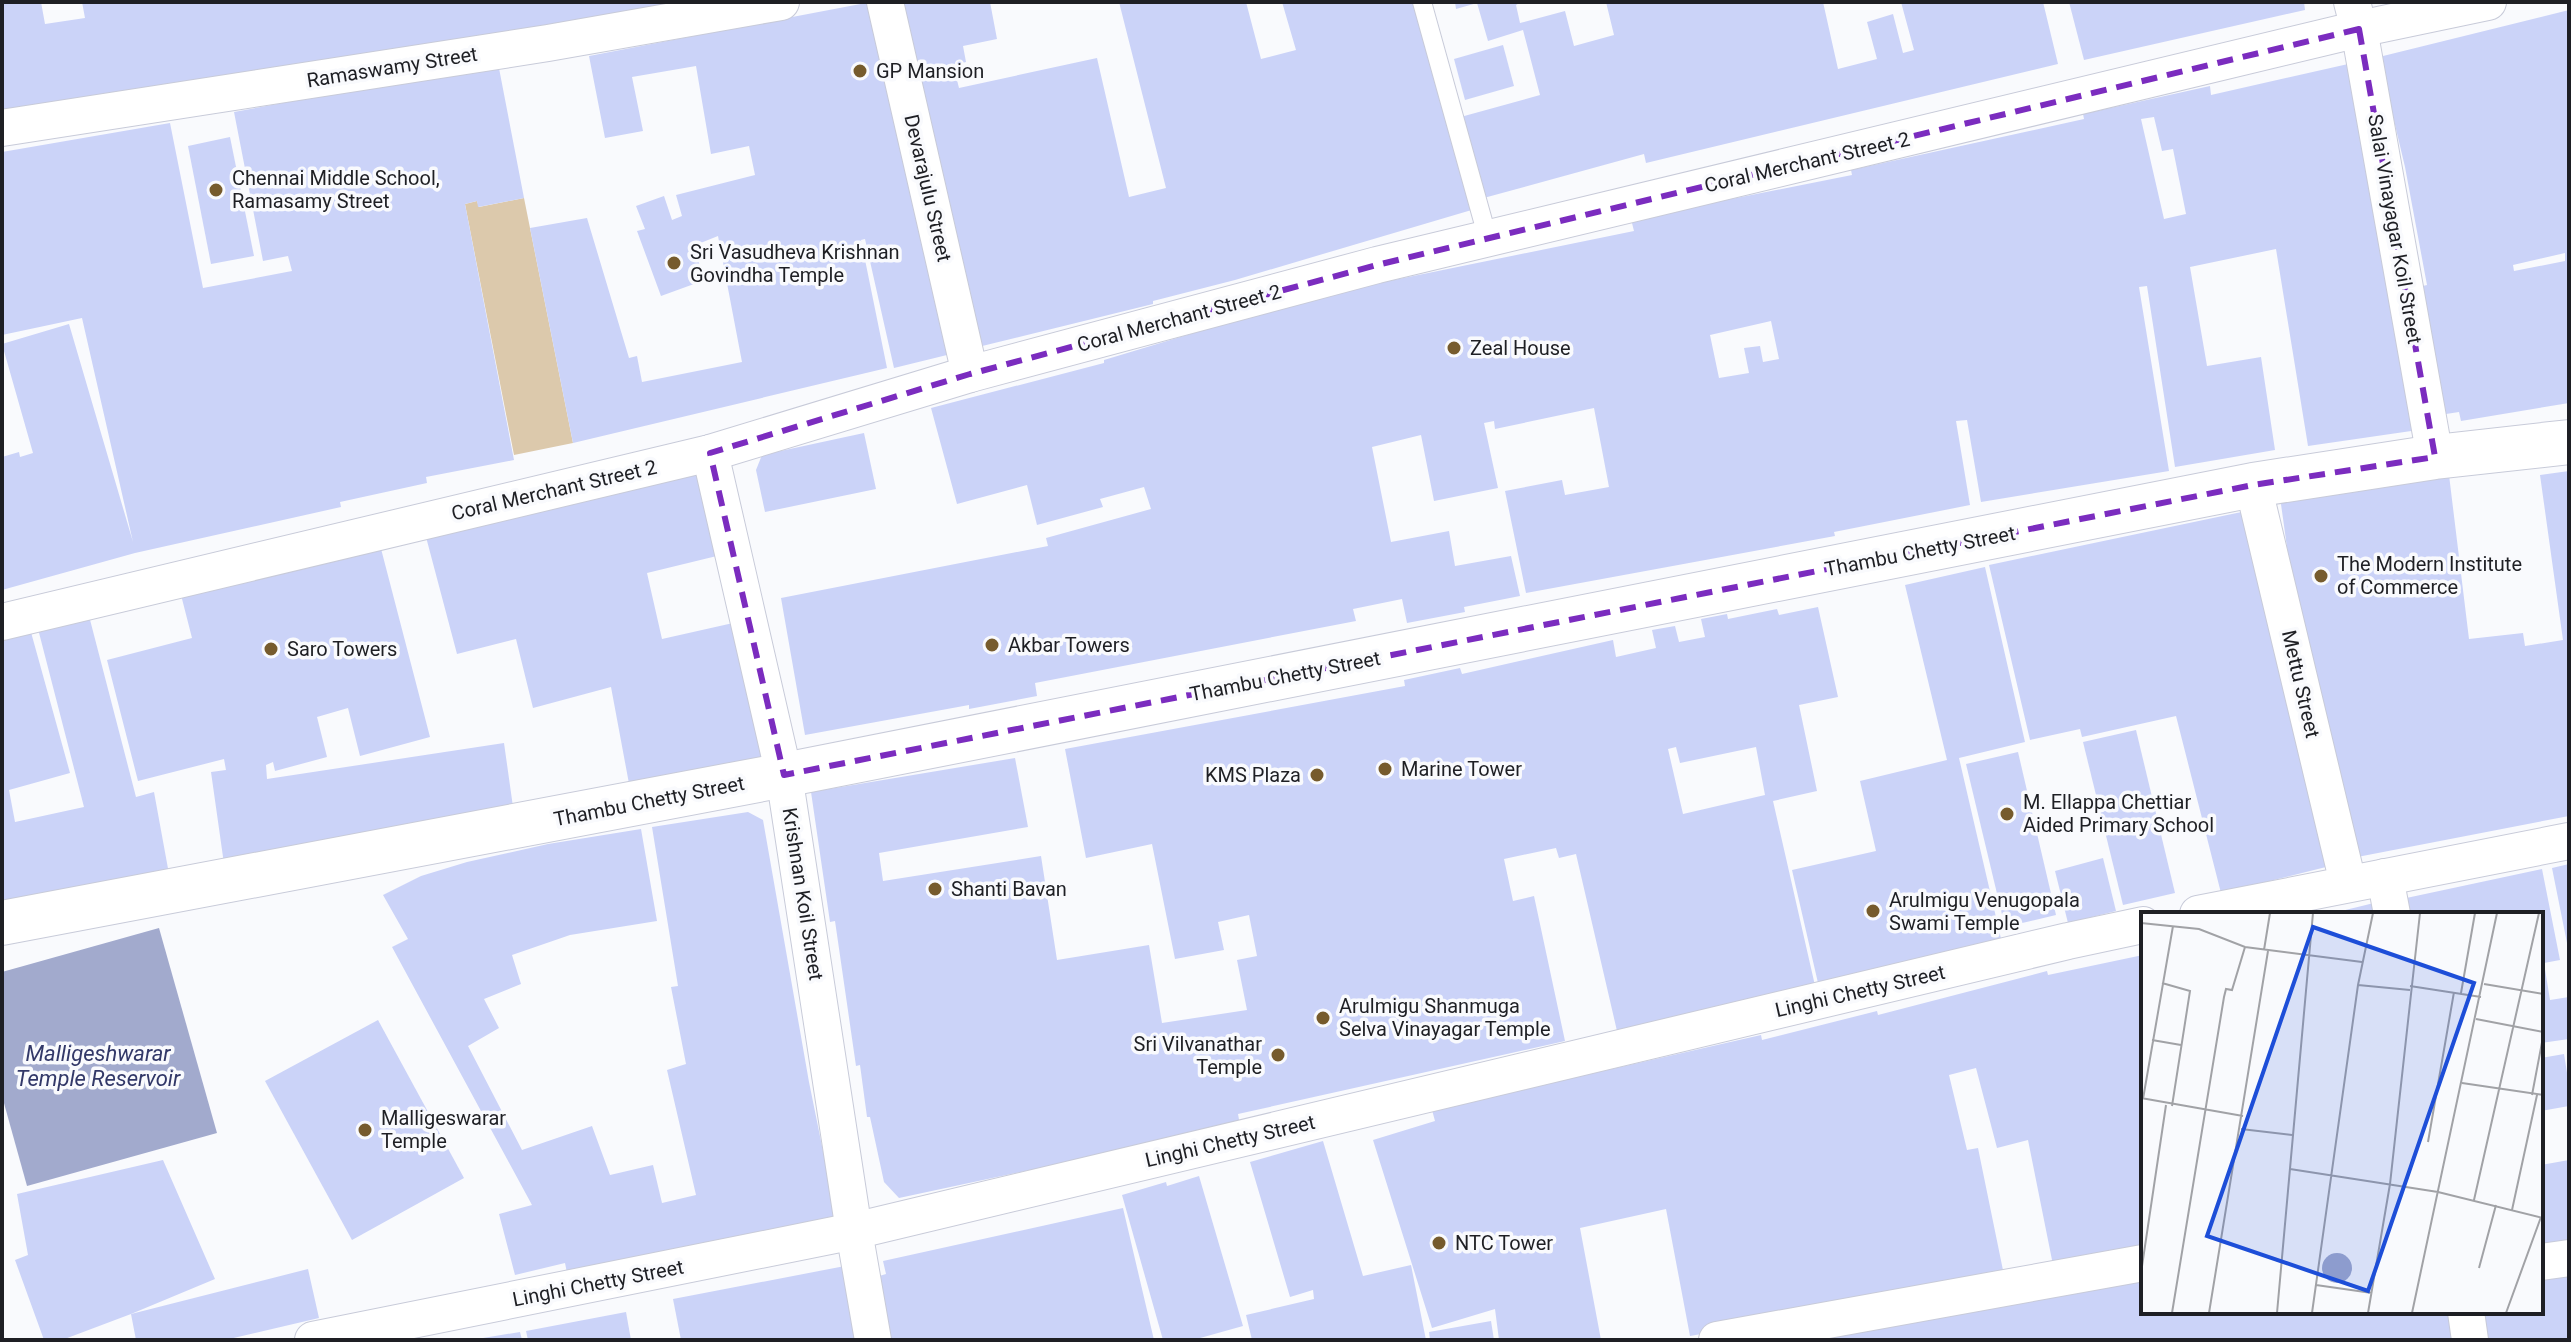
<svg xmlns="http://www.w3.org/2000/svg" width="2571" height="1342" font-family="Roboto,sans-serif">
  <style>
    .green { fill: #dcc9ac }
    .water { fill: #a2aacd }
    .building { fill: #cbd3f8; fill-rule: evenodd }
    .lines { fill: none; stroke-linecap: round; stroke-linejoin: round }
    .lane-casing { stroke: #c8cbd9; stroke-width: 20 }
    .street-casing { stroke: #c8cbd9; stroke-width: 38 }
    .secondary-casing { stroke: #c8cbd9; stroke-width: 46 }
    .lane { stroke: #fff; stroke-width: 18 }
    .street { stroke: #fff; stroke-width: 36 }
    .secondary { stroke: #fff; stroke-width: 44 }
    .marked { fill: none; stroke: #7b2cbf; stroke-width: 6; stroke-dasharray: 16 10; stroke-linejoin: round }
    .poi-dot { fill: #765b2d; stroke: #f9fafd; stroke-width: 3 }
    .labels { text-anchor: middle; stroke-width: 7; stroke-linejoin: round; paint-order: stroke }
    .street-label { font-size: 20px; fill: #1e1f24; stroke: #f9fafd }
    .poi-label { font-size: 20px; fill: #1e1f24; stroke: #f9fafd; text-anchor: start }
    .water-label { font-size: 22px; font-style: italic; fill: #323868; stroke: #f9fafd }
    .inset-road { fill: none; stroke: #a1a2a6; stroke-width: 2 }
    .view { fill: #1d4ed8; fill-opacity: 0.15; stroke: #1d4ed8; stroke-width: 4 }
    .inset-edge { fill: none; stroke: #1e1f24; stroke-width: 4 }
  </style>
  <rect width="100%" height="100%" fill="#f9fafd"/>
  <path class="green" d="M524,198L573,443L514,455L465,204L477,201L479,207Z"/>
  <path class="water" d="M159,928L217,1133L27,1186L2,1096V972Z"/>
  <g class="building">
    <path d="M2,2H41L45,24L85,18L82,2H731L2,114Z"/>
    <path d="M871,2L947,355L894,368L865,239L861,240L887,368L573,443L530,228L587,218L629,358L637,356L642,382L742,362L718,236L693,246L705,280L661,296L637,231L645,229L636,206L664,196L672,220L682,216L676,195L755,175L749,146L711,154L696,66L632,77L643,131L605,138L589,56Z"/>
    <path d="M892,2H990L997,39L963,46L966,62L947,67L950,77L956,76L959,88L1097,58L1129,197L1166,188L1119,2H1246L1261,59L1296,50L1282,2H1417L1475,209L1235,280L1153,301V304L974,348Z"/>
    <path d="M1455,2H1521L1516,5L1520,23L1565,11L1574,46L1614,35L1606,2H1823L1838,69L1877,59L1867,22L1893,14L1903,53L1914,50L1901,2H2043L2058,64L1646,163L1644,154L1480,199L1457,118L1540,95L1523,30L1488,41L1477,3L1456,9Z"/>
    <path d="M2069,2H2304L2305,10L2084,60Z"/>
    <path d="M2569,10V403L2461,421L2459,412L2433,416L2414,288L2427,285L2405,167L2379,57ZM2565,253V261L2514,271L2513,265Z"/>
    <path d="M1503,45L1514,86L1465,100L1454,59Z"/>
    <path d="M2357,62L2425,429L2308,446L2276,249L2190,267L2207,366L2261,357L2275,450L2175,467L2147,286L2139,287L2169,471L1981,502L1967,420L1956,421L1970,505L1834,532L1835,536L1526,593L1505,491L1562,480L1565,495L1609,487L1594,408L1495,429L1494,421L1484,423L1498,488L1434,501L1421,435L1372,447L1391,542L1449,531L1455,566L1511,556L1520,596L1464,607L1465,612L1407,623L1402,599L1353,609L1356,621L1035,683L1037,696L969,709V705L805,735L781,598L1048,546L1046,538L1151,509L1144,487L1100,499L1103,507L1037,525L1027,485L957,504L931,408L1104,363V360L1250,316L1384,282L1634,231L1631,219L1852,175L1851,170L2084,119L2083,114L2210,86L2211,95ZM2154,117L2162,151L2173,149L2186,214L2164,219L2141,119ZM1771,321L1779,359L1763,362L1760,346L1744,348L1749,373L1719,378L1710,335Z"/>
    <path d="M498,63L524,198L478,207L477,201L465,204L514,460L426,477L427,483L340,502L341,507L135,553L2,590V457L19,452L20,457L33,453L2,344L69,324L133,542L82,318L2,335V152L170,123L203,288L292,271L288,256L263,261L234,112Z"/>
    <path d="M230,137L254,256L211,264L188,146Z"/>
    <path d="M864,433L876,489L765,512L756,470L762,455Z"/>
    <path d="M705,469L725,554L647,573L662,639L742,621L768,760L630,789L611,687L533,708L516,639L457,654L426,537Z"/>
    <path d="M2569,471V816L2347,859L2303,662L2280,497L2449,475L2469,639L2523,633L2525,646L2563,640L2540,475Z"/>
    <path d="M2251,510L2334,865L2221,893L2176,716L2082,737L2080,729L2030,740L1989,565Z"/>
    <path d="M379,541L430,737L360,756L348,708L317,717L327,757L275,771L273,762L266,765L267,779L504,743L514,814L224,864L211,772L226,770L224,759L138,781L107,660L192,638L180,591Z"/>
    <path d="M1985,567L2025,742L1959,758L2002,943L1818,983L1792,870L1876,851L1860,781L1947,760L1905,585Z"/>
    <path d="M1818,607L1838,697L1799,705L1817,791L1773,801L1816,990L1617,1031L1576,854L1559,858L1556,848L1504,859L1513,901L1534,896L1565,1041L1238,1114L1240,1125L899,1198L884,1182L870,1117H867L860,1065L856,1066L835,921L830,922L811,792L1015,758L1028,827L879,853L883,881L1041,856L1057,960L1149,945L1162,1023L1247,1010L1237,960L1257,956L1249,915L1218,922L1224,950L1175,959L1152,844L1086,858L1065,749L1405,686L1404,680L1460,668L1462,674L1613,640L1616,657L1656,648L1652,630L1675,626L1679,642L1705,637L1701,619L1727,614L1728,619L1777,609L1779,615ZM1676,747L1680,763L1756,747L1765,795L1683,814L1668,749Z"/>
    <path d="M88,612L136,797L154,792L169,874L2,901V633L29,625L70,773L9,790L15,822L84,807L37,625Z"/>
    <path d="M2136,730L2175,893L2123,905L2083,742Z"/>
    <path d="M2018,752L2056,915L2005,927L1966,764Z"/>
    <path d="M748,812L763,820L809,1082L823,1151L828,1150L840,1217L568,1278L565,1263L515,1275L499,1214L532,1205L392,947L408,939L383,895L421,876L467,862L548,844L641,829L657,921L570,935L512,955L521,984L484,999L499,1028L468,1046L522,1150L592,1126L610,1175L653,1165L662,1203L696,1195L667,1070L686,1064L671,987L678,986L652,827Z"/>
    <path d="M2103,858L2116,911L2068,923L2055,871Z"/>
    <path d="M2569,864V948H2568L2552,868Z"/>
    <path d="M2542,869L2560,960L2544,963L2550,1000L2569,997V1039L2541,1043V914H2400L2397,900Z"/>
    <path d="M2374,903L2377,914H2333V913Z"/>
    <path d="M2143,955V1252L2054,1270L2028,1140L1997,1148L1976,1068L1949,1075L1967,1150L1978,1148L2005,1280L1690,1336L1666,1209L1580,1228L1601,1340H1499L1495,1309L1432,1328L1373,1140L1435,1121L1432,1110L1761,1035L1762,1040L1877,1011L1878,1015L2047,971L2048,975Z"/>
    <path d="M378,1020L464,1178L352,1240L265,1081Z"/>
    <path d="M2564,1054L2569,1085V1106L2541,1111V1058Z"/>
    <path d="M1323,1141L1363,1276L1411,1265L1426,1340H1252L1246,1315L1314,1299L1313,1290L1290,1297L1250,1162Z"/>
    <path d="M163,1160L215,1279L131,1314L308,1269L319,1318L225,1340H136L131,1314L62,1340H44L15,1260L28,1255L17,1194Z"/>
    <path d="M2569,1160V1247L2541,1256V1165Z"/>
    <path d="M1199,1176L1243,1326L1193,1340H1163L1122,1195L1166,1182L1167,1186Z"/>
    <path d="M1123,1208L1154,1340H890L876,1277L886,1274L883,1261Z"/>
    <path d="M845,1266L864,1340H681L673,1299Z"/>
    <path d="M2569,1266V1340H2482L2477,1312H2541V1271Z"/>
    <path d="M2143,1274V1312H2459L2466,1340H1794Z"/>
    <path d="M626,1312L631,1340H528L526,1331Z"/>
    <path d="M1491,1321L1494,1340H1430L1429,1332Z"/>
    <path d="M520,1332L522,1340H483V1338Z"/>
  </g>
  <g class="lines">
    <defs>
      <path id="lane" d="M1422,2L1488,239"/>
      <g id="street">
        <path d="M885,2L970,374"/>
        <path d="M2352,2L2359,29L2435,457"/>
        <path d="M2,128L548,43L781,2"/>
        <path d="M710,453L784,775L854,1231L873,1340"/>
        <path d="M2253,485L2348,883"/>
        <path d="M2,622L710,453L970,374L1377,265L2359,29L2488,2"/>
        <path d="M2385,877L2392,914"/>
        <path d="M2198,914L2569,841"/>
        <path d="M2541,1262L2569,1258"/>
        <path d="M2466,1312L2470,1340"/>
        <path d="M313,1340L854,1231L2068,941L2143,925"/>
        <path d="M1717,1340L2143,1263"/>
      </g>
      <path id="secondary" d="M2,923L784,775L2253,485L2435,457L2569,442"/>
    </defs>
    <use href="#lane" class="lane-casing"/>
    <use href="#street" class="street-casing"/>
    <use href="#secondary" class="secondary-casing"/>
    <use href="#lane" class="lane"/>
    <use href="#street" class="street"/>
    <use href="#secondary" class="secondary"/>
  </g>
  <path class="marked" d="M2359,29L2435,457L2253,485L784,775L710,453L970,374L1377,265Z"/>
  <g class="poi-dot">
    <circle cx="860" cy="71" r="8"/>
    <circle cx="216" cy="190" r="8"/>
    <circle cx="674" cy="263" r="8"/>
    <circle cx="1454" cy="348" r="8"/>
    <circle cx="2321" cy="576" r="8"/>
    <circle cx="992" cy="645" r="8"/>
    <circle cx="271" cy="649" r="8"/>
    <circle cx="1385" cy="769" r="8"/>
    <circle cx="1317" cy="775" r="8"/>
    <circle cx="2007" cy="814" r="8"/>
    <circle cx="935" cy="889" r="8"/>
    <circle cx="1873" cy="911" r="8"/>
    <circle cx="1323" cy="1018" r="8"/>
    <circle cx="1278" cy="1055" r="8"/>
    <circle cx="365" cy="1130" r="8"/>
    <circle cx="1439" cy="1243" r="8"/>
  </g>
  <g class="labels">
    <g class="street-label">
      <text transform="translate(392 67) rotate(-9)" y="7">Ramaswamy Street</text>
      <text transform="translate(1807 162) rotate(-13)" y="7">Coral Merchant Street 2</text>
      <text transform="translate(928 188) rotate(77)" y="7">Devarajulu Street</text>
      <text transform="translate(2395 229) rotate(80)" y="7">Salai Vinayagar Koil Street</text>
      <text transform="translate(1179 318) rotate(-15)" y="7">Coral Merchant Street 2</text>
      <text transform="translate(554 490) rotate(-13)" y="7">Coral Merchant Street 2</text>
      <text transform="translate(1920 551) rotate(-11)" y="7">Thambu Chetty Street</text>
      <text transform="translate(1285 676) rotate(-11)" y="7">Thambu Chetty Street</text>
      <text transform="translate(2301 684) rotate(77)" y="7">Mettu Street</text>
      <text transform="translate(649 801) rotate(-11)" y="7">Thambu Chetty Street</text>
      <text transform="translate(803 894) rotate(81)" y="7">Krishnan Koil Street</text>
      <text transform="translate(1860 991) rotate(-13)" y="7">Linghi Chetty Street</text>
      <text transform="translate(1230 1141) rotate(-13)" y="7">Linghi Chetty Street</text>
      <text transform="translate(598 1283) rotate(-11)" y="7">Linghi Chetty Street</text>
    </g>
    <g class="poi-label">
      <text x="876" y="78">GP Mansion</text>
      <text x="232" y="185">Chennai Middle School,<tspan x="232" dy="23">Ramasamy Street</tspan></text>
      <text x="690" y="259">Sri Vasudheva Krishnan<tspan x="690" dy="23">Govindha Temple</tspan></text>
      <text x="1470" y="355">Zeal House</text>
      <text x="2337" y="571">The Modern Institute<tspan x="2337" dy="23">of Commerce</tspan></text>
      <text x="1008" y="652">Akbar Towers</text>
      <text x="287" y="656">Saro Towers</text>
      <text x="1401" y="776">Marine Tower</text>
      <text x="1301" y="782" text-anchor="end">KMS Plaza</text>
      <text x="2023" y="809">M. Ellappa Chettiar<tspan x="2023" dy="23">Aided Primary School</tspan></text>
      <text x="951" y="896">Shanti Bavan</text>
      <text x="1889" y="907">Arulmigu Venugopala<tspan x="1889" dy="23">Swami Temple</tspan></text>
      <text x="1339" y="1013">Arulmigu Shanmuga<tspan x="1339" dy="23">Selva Vinayagar Temple</tspan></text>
      <text x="1262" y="1051" text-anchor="end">Sri Vilvanathar<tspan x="1262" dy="23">Temple</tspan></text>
      <text x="381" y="1125">Malligeswarar<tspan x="381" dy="23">Temple</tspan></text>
      <text x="1455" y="1250">NTC Tower</text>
    </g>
    <g class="water-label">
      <text x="98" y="1061">Malligeshwarar<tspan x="98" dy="25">Temple Reservoir</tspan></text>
    </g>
  </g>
  <g transform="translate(2141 912)">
    <rect width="402" height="402" fill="#f9fafd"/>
    <path d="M181 356a15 15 0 1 1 30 0a15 15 0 1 1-30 0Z" fill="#a2aacd"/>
    <path class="inset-road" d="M0,11L58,17L104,35L221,50M123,38L129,1M21,71L49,79L31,194M343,72L402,82M217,73L269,78M269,74L340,85M320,81L334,1M335,107L402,120M11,128L40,133M321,171L402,183M391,183L402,125M0,186L102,204M2,187L32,14M100,217L151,223M287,230L313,80M149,257L297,280L402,306M333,288L398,1M371,298L396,183M338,356L355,293M0,361L25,193M175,373L231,381M31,401L83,85L85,77L91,78L104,35M68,401L127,39M136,401L172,1M171,401L217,73L232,1M227,401L249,272L279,1M271,401L356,1M365,401L400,305"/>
    <path class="view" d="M172,15L333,71L227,379L66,324Z"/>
    <rect width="402" height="402" class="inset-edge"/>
  </g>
  <rect width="2571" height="1342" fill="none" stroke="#1e1f24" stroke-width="8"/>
</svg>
